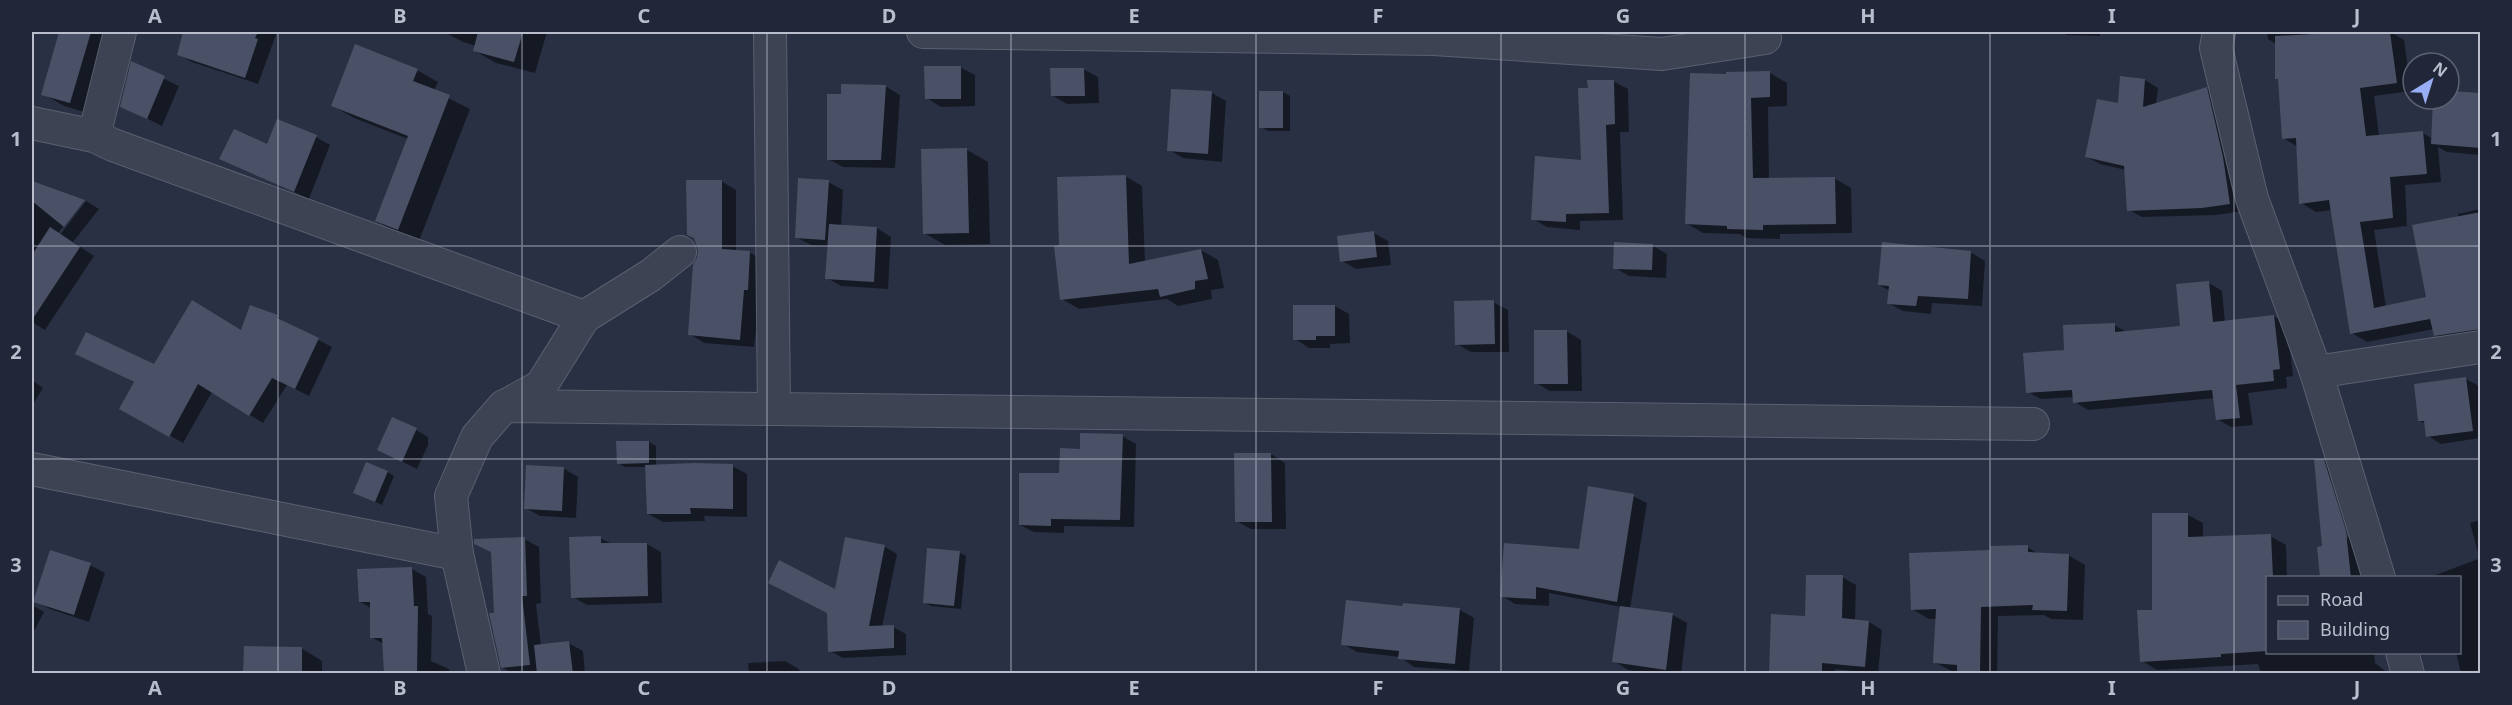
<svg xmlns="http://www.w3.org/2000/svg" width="2512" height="705" font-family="'Noto Sans',sans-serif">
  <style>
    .shadow { fill: #0007; fill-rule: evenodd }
    .building { fill: #4a5167 }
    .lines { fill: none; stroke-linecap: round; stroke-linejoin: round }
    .minor-casing { stroke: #5b6070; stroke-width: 34 }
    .minor { stroke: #3d4353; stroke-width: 32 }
    .grid { fill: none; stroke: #babecc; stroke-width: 1.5; stroke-opacity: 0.55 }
    .neatline { fill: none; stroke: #babecc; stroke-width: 2 }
    .grid-label { font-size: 20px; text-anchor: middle; font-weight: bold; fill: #babecc }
  </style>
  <rect width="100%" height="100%" fill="#293043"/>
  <g class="shadow">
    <path d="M60,32H114L91,114L64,106L43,94Z"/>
    <path d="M185,32H277L258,84L192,62L178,54Z"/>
    <path d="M444,32H547L535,73L496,63L475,51L476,46L463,42Z"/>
    <path d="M1670,32H1702V33H1674Z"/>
    <path d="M2061,32H2100V36L2067,35Z"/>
    <path d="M2267,32H2307L2308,36L2383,32H2433L2394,34L2404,40L2411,91L2374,96L2379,136L2422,133L2432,138L2435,99H2449V92L2480,94V155L2447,152L2438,147L2441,182L2405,185L2407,226L2374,230L2386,307L2428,298L2458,218V214L2480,209V340L2450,344L2435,335L2434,329L2367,342L2352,333L2332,210L2316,212L2301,203L2298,147L2283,138L2280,80L2277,78L2276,44L2268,39Z"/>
    <path d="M132,64L179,86L162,126L122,106Z"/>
    <path d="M960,67L975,75V106L941,107L927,98Z"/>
    <path d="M1083,69L1098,77L1099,103L1067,104L1052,95Z"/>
    <path d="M417,70L438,82L434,91L470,109L419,241L397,233L377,221L408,139L354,118L333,106Z"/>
    <path d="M1770,73L1787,83V106L1768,107L1769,179L1834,178L1851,188L1852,233L1780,234V239L1746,238L1740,234L1703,233L1686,223L1728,76Z"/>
    <path d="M2145,80L2158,88L2156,104L2207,88L2220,96L2243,211L2216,215L2142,217L2129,210L2126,170L2100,164L2087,157Z"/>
    <path d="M1613,81L1628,89L1629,132H1620L1623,220L1580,221V230L1547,227L1533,219L1583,161L1589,89Z"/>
    <path d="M885,86L900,95L895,168L843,167L828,159L842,96Z"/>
    <path d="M1173,90L1212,93L1226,101L1222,162L1183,158L1169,150Z"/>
    <path d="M1283,92L1290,96V131H1268L1261,127Z"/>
    <path d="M316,137L330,145L309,199L221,159Z"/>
    <path d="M967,150L988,162L990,244L945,245L924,233Z"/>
    <path d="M1125,176L1142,186L1145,262L1201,250L1218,260L1224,288L1211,290L1212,299L1178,306L1167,299L1079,309L1062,299Z"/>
    <path d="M721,181L736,190V252H749L764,261L754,347L704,343L690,334L699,250L696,239Z"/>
    <path d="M828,182L843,190L841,226L877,228L891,237L888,289L841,286L827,278L829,246L811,245L796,237Z"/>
    <path d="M35,183L84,201L54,238L56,240L86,201L99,209L73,242L94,256L45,330L32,322V188Z"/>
    <path d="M1374,233L1388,241L1391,265L1356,269L1342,261Z"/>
    <path d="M1653,246L1667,254L1666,278L1629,276L1615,268Z"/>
    <path d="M1970,252L1985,261L1982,306L1932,303L1931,314L1903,311L1888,303L1890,291L1879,285Z"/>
    <path d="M2209,283L2222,291L2225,322L2274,316L2287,324L2293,376L2286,377L2287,388L2248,393L2253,425L2231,427L2217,419L2215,398L2088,410L2075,402L2074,397L2041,399L2028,392L2066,352L2114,325L2127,332L2182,327Z"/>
    <path d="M1493,302L1508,310L1509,352H1471L1457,344Z"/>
    <path d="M1295,306H1335L1349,314L1350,343L1330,344V348H1309L1295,339Z"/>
    <path d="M277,317L291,326L332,347L309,396L287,385L263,423L212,392L183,443L121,408L135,383L77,354L154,366Z"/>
    <path d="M1566,331L1581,340L1582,391H1550L1536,383Z"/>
    <path d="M2466,379L2479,386L2480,391V438L2441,444L2428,436L2426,424L2420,421Z"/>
    <path d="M32,380L43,388L32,406Z"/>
    <path d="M413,428L428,437V445L417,469L379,450Z"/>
    <path d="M1122,436L1136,444L1134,527L1064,526V533L1034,532L1020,525L1081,450Z"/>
    <path d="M649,442L656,446V466H732L747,474V517L704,516L705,521L663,522L648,514L647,467H625L618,463Z"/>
    <path d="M1271,454L1285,463L1286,529H1251L1236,521Z"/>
    <path d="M2323,460L2339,469L2365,578H2322L2324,548ZM2331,481L2349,537L2346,538L2331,488Z"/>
    <path d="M563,468L578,477L576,518L540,516L526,508Z"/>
    <path d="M387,472L394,476L382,505L355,493Z"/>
    <path d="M1633,496L1647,503L1630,609L1673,615L1687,623L1681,674H1654L1628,670L1614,661L1621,607L1549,593V606L1515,604L1502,596L1580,550Z"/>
    <path d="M2188,515L2203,523V538L2270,536L2286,545L2287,578H2268V652H2374L2375,663L2389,674H2261L2258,664L2157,670L2142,661L2153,611Z"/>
    <path d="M2480,520V560L2470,523Z"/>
    <path d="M600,538L612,544H647L661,552L662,603L587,605L573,597Z"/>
    <path d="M524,539L539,547L541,603L536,604L541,646L568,643L583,651L585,674H513L502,667L495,614L493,553Z"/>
    <path d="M846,539L885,547L897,554L882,627H893L906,634V655L843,658L830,651Z"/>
    <path d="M2027,547L2039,554L2068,555L2085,565L2083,620L2051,619L2044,615L1998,616L1997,674H1958L1934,662L1937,619H1929L1912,609L1992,552Z"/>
    <path d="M959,552L966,556L961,609L931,606L924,602Z"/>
    <path d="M2478,559L2480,561V674H2461L2456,652H2460V578L2433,576Z"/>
    <path d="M90,565L105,573L89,622L50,609L35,601Z"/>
    <path d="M412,569L426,577L428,614L432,616L431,661L449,669V674H386L384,644L371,637V608L360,602Z"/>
    <path d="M1842,577L1856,585L1855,621L1869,622L1882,630L1878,674L1835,669V674H1770Z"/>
    <path d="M32,605L44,612L32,635Z"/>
    <path d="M1404,608L1460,610L1474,618L1469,671L1414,667L1400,657L1357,652L1343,644Z"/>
    <path d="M301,648L322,661V674H245Z"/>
    <path d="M785,661L799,669L800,674H749L748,663Z"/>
  </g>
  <g class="building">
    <path d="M59,32H91L70,103L41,95Z"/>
    <path d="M183,32H258L255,38L258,39L245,78L177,55Z"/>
    <path d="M478,32H523L514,62L473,51Z"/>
    <path d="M2358,32H2390L2397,83L2360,88L2366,136L2423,131L2427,174L2390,177L2393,218L2360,222L2374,308L2426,297L2412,225L2481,212V329L2434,336L2430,319L2350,334L2329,200L2299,204L2296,138L2282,139L2278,79H2275V36Z"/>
    <path d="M355,44L418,69L413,81L450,95L398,230L375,221L408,136L331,106Z"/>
    <path d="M131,61L165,76L147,119L120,107Z"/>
    <path d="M924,66H961V99H925Z"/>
    <path d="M1050,68H1084L1085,96H1051Z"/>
    <path d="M1770,71V97L1751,98L1753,178L1835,177L1836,224L1763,225V230L1727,229V226L1685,224L1690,73L1726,74V72Z"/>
    <path d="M2120,76L2145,79L2143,107L2207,87L2223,157L2230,204L2202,208L2127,211L2124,166L2085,157L2097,99L2118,103Z"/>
    <path d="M1587,80H1614L1615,124L1606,125L1609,213L1566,214V222L1531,220L1535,156L1581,160L1578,88H1588Z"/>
    <path d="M841,84L886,85L881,160H827V94H841Z"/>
    <path d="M1171,89L1212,91L1208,154L1167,151Z"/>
    <rect x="1259" y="91" width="24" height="37"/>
    <path d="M2449,91L2481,93V148L2431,144L2433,99H2449Z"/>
    <path d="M277,119L317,135L294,192L219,159L234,129L267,144Z"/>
    <path d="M967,148L969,233L923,234L921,149Z"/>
    <path d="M1126,175L1129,264L1201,249L1208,279L1195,281V289L1160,297L1158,289L1060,300L1054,246L1059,245L1057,177Z"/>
    <path d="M798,178L829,180L825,240L795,238Z"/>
    <path d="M686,180H722V249L750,251L748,290H744L740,340L688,335L693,264L697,258L698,250L694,238L687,235Z"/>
    <path d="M32,181L85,200L64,227L32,201Z"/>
    <path d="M829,224L877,227L874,282L825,279Z"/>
    <path d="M50,227L80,247L32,320V255Z"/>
    <path d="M1374,231L1377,257L1340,262L1337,236Z"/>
    <path d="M1614,242L1653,244L1652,270L1613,269Z"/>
    <path d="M1882,242L1971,251L1968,299L1918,296L1916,306L1887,304L1889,286L1878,285Z"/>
    <path d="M2209,281L2213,322L2274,315L2280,369L2273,370L2274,381L2236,385L2240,418L2216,420L2212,390L2073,403L2072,390L2026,393L2023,353L2064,350L2063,325L2115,323V332L2180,326L2176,284Z"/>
    <path d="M192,300L241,330L250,305L278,315L277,318L319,338L295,389L272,378L249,416L198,384L169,437L119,409L134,382L75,354L86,332L154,364Z"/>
    <path d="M1494,300L1495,344L1455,345L1454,301Z"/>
    <path d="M1293,305H1335V336H1316V340H1293Z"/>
    <path d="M1534,330H1567L1568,384H1534Z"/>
    <path d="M2466,377L2473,431L2426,437L2424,421H2418L2414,384Z"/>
    <path d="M392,417L417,428L402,462L377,450Z"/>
    <path d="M1080,433L1123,434L1120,520L1051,519V526L1019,525V473H1059L1060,448L1080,449Z"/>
    <path d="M616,441H649V463L617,464Z"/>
    <path d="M1234,453H1271L1272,522H1235Z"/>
    <path d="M2314,459H2324L2346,531L2351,578H2320L2317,547L2322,546Z"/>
    <path d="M366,462L388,471L375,502L353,493Z"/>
    <path d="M695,463L733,464V509L690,508L691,514H647L645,465Z"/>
    <path d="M526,465L564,467L562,511L524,509Z"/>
    <path d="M1588,486L1634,494L1617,602L1536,587V599L1500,597L1504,543L1579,549Z"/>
    <path d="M2152,513H2188V537L2271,534L2273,578H2268V651L2221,654V657L2140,662L2137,610H2152Z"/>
    <path d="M601,536V543H647L648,596L571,598L569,537Z"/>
    <path d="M525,537L527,596H522L530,665L501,668L489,613H494L491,552L474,544V539Z"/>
    <path d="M845,537L885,545L869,626L894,625V648L828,652L827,613L768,583L779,560L835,589Z"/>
    <path d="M2028,545V552L2069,554L2067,611L2032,610L2033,605L1981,607L1980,674H1957V665L1933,663L1936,609L1911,610L1909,553L1990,550V546Z"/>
    <path d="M927,548L960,551L954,606L923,603Z"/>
    <path d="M50,550L91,563L74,615L33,602Z"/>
    <path d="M412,567L414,606H418L417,674H384L382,638H370V602H359L357,569Z"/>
    <path d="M1806,575H1843L1842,618L1869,621L1865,667L1822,663V674H1769L1771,614L1805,616Z"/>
    <path d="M1346,600L1402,606L1403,603L1460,608L1455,664L1398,659L1399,651L1341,645Z"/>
    <path d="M1620,606L1673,613L1666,670L1612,662Z"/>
    <path d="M569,641L573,674H537L534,645Z"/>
    <path d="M244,646L302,647V674H243Z"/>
  </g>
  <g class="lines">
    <defs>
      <g id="minor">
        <path d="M770,32L774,409L2033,424"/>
        <path d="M923,32L1434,39L1662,54L1765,38L1764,32"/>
        <path d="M2219,32L2216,48L2252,199L2316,372L2379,578"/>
        <path d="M32,123L94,136L113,145L584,317"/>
        <path d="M94,136L120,32"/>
        <path d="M2316,372L2480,347"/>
        <path d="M505,406L541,386L584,317L651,275L680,252"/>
        <path d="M32,469L457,554"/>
        <path d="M2402,652L2408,674"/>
        <path d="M484,674L457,554L451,496L477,437L504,406L774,409"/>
      </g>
    </defs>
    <use href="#minor" class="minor-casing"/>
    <use href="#minor" class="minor"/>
  </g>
  <path class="grid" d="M278,32V674M522,32V674M767,32V674M1011,32V674M1256,32V674M1501,32V674M1745,32V674M1990,32V674M2234,32V674M32,246H2480M32,459H2480"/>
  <rect width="2512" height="705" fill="none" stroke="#212738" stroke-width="66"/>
  <rect x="2266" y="576" width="195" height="78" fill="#212738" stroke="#5e6373" stroke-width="1.5"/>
  <rect x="2278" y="596" width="30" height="9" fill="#3d4353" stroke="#5e6373" stroke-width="1.5"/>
  <text x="2320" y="606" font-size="18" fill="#babecc">Road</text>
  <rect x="2278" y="621" width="30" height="18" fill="#4a5167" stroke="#5e6373" stroke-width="1.5"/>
  <text x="2320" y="636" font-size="18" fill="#babecc">Building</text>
  <g transform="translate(2431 81) rotate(38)"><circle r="28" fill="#212738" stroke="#5e6373" stroke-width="1.5"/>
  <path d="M0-4.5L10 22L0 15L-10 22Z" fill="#97adf4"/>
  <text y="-9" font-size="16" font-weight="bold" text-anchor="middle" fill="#babecc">N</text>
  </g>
  <rect x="33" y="33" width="2446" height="639" class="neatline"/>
  <g class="grid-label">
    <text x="155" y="23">A</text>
    <text x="400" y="23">B</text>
    <text x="644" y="23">C</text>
    <text x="889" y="23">D</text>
    <text x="1134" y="23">E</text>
    <text x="1378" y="23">F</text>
    <text x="1623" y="23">G</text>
    <text x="1868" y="23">H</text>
    <text x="2112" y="23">I</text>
    <text x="2357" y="23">J</text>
    <text x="16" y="146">1</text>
    <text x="2496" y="146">1</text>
    <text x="16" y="359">2</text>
    <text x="2496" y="359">2</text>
    <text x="16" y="572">3</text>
    <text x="2496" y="572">3</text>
    <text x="155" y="695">A</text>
    <text x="400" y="695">B</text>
    <text x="644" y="695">C</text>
    <text x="889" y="695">D</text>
    <text x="1134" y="695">E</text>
    <text x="1378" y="695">F</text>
    <text x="1623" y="695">G</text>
    <text x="1868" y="695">H</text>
    <text x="2112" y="695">I</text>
    <text x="2357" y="695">J</text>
  </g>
</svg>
